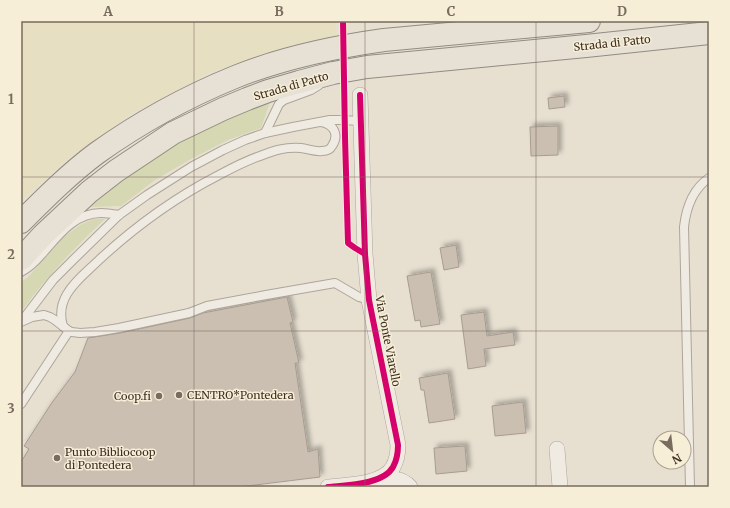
<svg xmlns="http://www.w3.org/2000/svg" width="730" height="508" font-family="Merriweather,serif">
  <style>
    .farmland { fill: #e6dfc2 }
    .green { fill: #d6d7b3 }
    .building { fill: #cbbfb2; stroke: #a89c90; filter: url(#shadow) }
    .lines { fill: none; stroke-linecap: round; stroke-linejoin: round }
    .service-casing { stroke: #ada599; stroke-width: 10 }
    .minor-casing { stroke: #ada599; stroke-width: 16 }
    .primary-casing { stroke: #928b80; stroke-width: 24 }
    .service { stroke: #efebe3; stroke-width: 8 }
    .minor { stroke: #efebe3; stroke-width: 15 }
    .primary { stroke: #e6e1d4; stroke-width: 22 }
    .cycleway-casing { stroke: #f7eed8; stroke-width: 8 }
    .cycleway { stroke: #d6006c; stroke-width: 6 }
    .grid { fill: none; stroke: #786c5e; stroke-width: 1; stroke-opacity: 0.55 }
    .poi-dot { fill: #786c5e; stroke: #f7eed8; stroke-width: 1.5 }
    .labels { text-anchor: middle; stroke-width: 3; stroke-linejoin: round; paint-order: stroke }
    .street-label { font-size: 11px; fill: #3d2e20; stroke: #f7eed8 }
    .poi-label { font-size: 11px; fill: #3d2e20; stroke: #f7eed8; text-anchor: start }
    .neatline { fill: none; stroke: #786c5e; stroke-width: 1.5 }
    .grid-label { font-size: 13px; text-anchor: middle; font-weight: bold; fill: #786c5e }
  </style>
  <defs>
    <filter id="shadow"><feDropShadow dx="3.5" dy="-3.5" stdDeviation="2" flood-color="#0004"/></filter>
  </defs>
  <rect width="100%" height="100%" fill="#e7e0d1"/>
  <path class="farmland" d="M21,21H336L337,37L299,43L211,72L131,114L69,158L21,201Z"/>
  <g class="green">
    <path d="M270,102L261,128L228,140L191,159L155,180L121,206L89,207L130,175L170,147L213,125Z"/>
    <path d="M93,219H105C75,247 45,278 21,312V282L28,277L64,237L80,225Z"/>
  </g>
  <g class="building">
    <path d="M564,96L565,107L549,109L548,98Z"/>
    <path d="M558,126V155L531,156L530,127Z"/>
    <path d="M456,245L459,267L444,270L440,248Z"/>
    <path d="M431,272L440,324L421,327L420,320L415,321L407,276Z"/>
    <path d="M287,297L293,322L290,323L299,363H295L308,452L318,449L320,477L239,487H21V462L29,449L24,446L51,404L75,372L88,338L120,333L190,318L203,313Z"/>
    <path d="M484,312L487,336L513,332L515,345L484,349L486,366L468,369L461,315Z"/>
    <path d="M448,373L455,419L429,423L424,390H421L419,378Z"/>
    <path d="M523,402L526,433L495,436L492,406Z"/>
    <path d="M465,446L467,471L436,474L434,448Z"/>
  </g>
  <g class="lines">
    <defs>
      <g id="service">
        <path d="M265,133L279,104L284,100L311,90L319,85"/>
        <path d="M21,272C29,268 36,261 42,254C58,236 74,213 101,213C107,213 113,214 119,215"/>
        <path d="M23,321L32,317L44,315L50,317L55,320L69,331L72,332L80,333L95,332L119,328L189,313L207,306L266,295L335,283L359,297L369,300"/>
        <path d="M21,322L53,280L74,259L119,215L147,195L191,167L223,150L245,140L265,133L293,127L330,120H341L361,121"/>
        <path d="M63,326C60,316 61,304 67,294C75,280 89,270 100,259C137,225 174,198 219,175C232,168 245,161 260,156C275,150 285,147 301,148C308,149 315,152 322,151C326,151 330,150 332,146C340,134 333,124 321,122"/>
        <path d="M21,404L69,331"/>
        <path d="M690,487L684,227C686,209 693,189 709,178"/>
      </g>
      <g id="minor">
        <path d="M557,449L560,487"/>
        <path d="M376,481C388,479 400,476 410,487"/>
        <path d="M328,487C346,485 383,485 393,467C397,460 398,453 398,445L369,300L365,254L360,95"/>
      </g>
      <g id="primary">
        <path d="M21,222C45,198 70,173 97,153C139,123 186,97 235,77C282,58 334,47 384,40L589,21"/>
        <path d="M21,259L43,235L89,192L116,171L173,133L223,109L247,99L268,91L299,82L333,73L367,67L586,46L709,33"/>
      </g>
    </defs>
    <use href="#service" class="service-casing"/>
    <use href="#minor" class="minor-casing"/>
    <use href="#primary" class="primary-casing"/>
    <use href="#service" class="service"/>
    <use href="#minor" class="minor"/>
    <use href="#primary" class="primary"/>
    <defs>
      <g id="cycleway">
        <path d="M343,21L345,137L348,243L355,248L365,254"/>
        <path d="M328,487C346,485 383,485 393,467C397,460 398,453 398,445L369,300L365,254L360,95"/>
      </g>
    </defs>
    <use href="#cycleway" class="cycleway-casing"/>
    <use href="#cycleway" class="cycleway"/>
  </g>
  <path class="grid" d="M194,21V487M365,21V487M536,21V487M21,177H709M21,331H709"/>
  <g class="poi-dot">
    <circle cx="179" cy="395" r="4"/>
    <circle cx="159" cy="396" r="4"/>
    <circle cx="57" cy="458" r="4"/>
  </g>
  <g class="labels">
    <g class="street-label">
      <text transform="translate(612 43) rotate(-6)" y="4">Strada di Patto</text>
      <text transform="translate(291 86) rotate(-16)" y="4">Strada di Patto</text>
      <text transform="translate(388 341) rotate(79)" y="4">Via Ponte Viarello</text>
    </g>
    <g class="poi-label">
      <text x="187" y="399">CENTRO*Pontedera</text>
      <text x="151" y="400" text-anchor="end">Coop.fi</text>
      <text x="65" y="456">Punto Bibliocoop<tspan x="65" dy="13">di Pontedera</tspan></text>
    </g>
  </g>
  <rect width="730" height="508" fill="none" stroke="#f7eed8" stroke-width="44"/>
  <g transform="translate(672 450) rotate(152)"><circle r="19" fill="#f7eed8" stroke="#ada18e"/>
  <path d="M0-3L7 15L0 10L-7 15Z" fill="#786c5e"/>
  <text y="-6" font-size="11" font-weight="bold" text-anchor="middle" fill="#3d2e20">N</text>
  </g>
  <rect x="22" y="22" width="686" height="464" class="neatline"/>
  <g class="grid-label">
    <text x="108" y="16">A</text>
    <text x="279" y="16">B</text>
    <text x="451" y="16">C</text>
    <text x="622" y="16">D</text>
    <text x="11" y="104">1</text>
    <text x="11" y="259">2</text>
    <text x="11" y="413">3</text>
  </g>
</svg>
